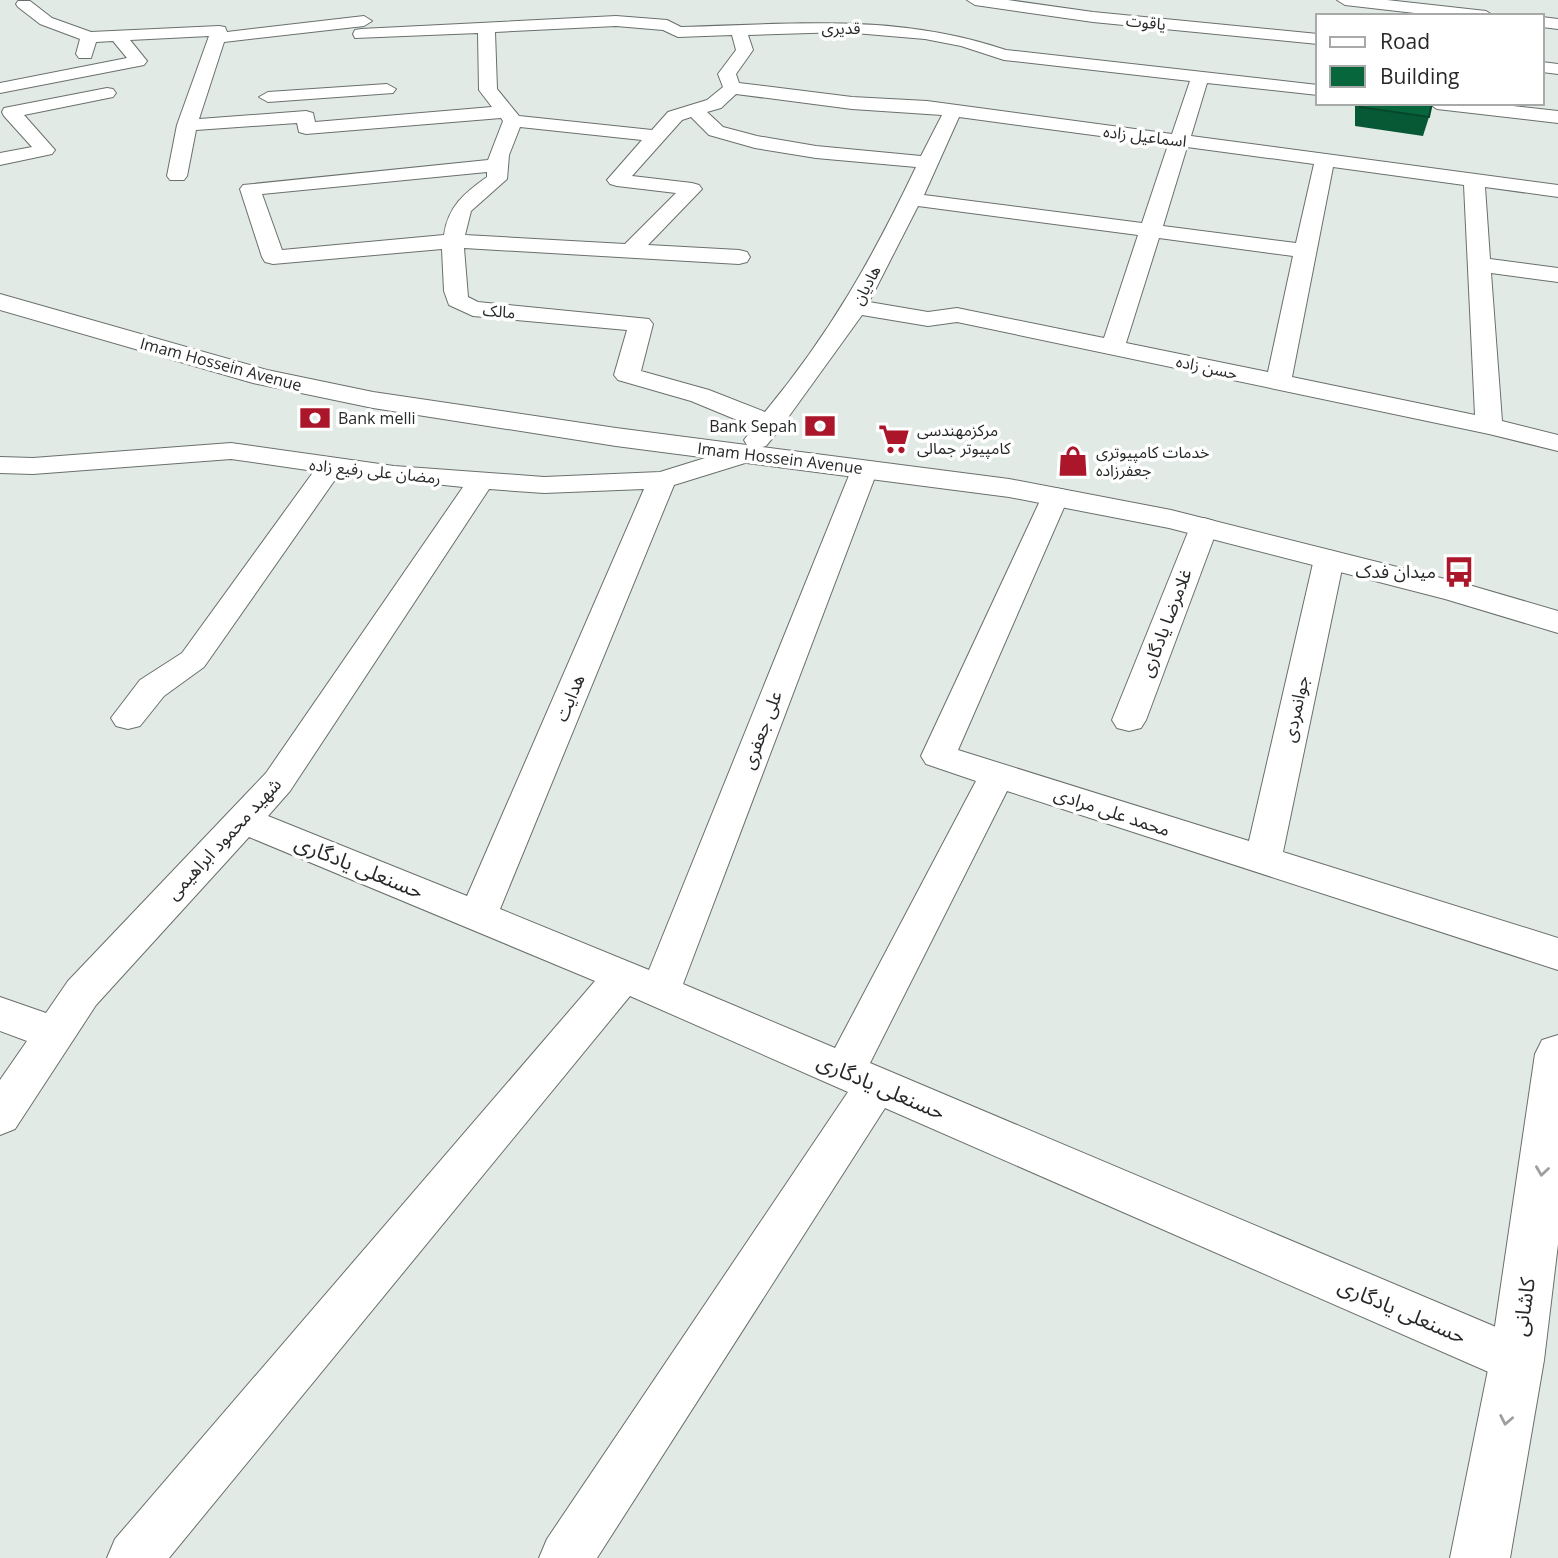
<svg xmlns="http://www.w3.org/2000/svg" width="1558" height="1558" font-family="'Open Sans','Noto Sans Arabic',sans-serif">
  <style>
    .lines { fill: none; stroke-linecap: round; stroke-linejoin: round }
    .minor-casing { stroke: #6a706c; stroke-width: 2 }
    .tertiary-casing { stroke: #6a706c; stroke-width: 2 }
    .secondary-casing { stroke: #6a706c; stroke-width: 2 }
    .minor { fill: #fff; fill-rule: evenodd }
    .tertiary { fill: #fff; fill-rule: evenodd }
    .secondary { fill: #fff; fill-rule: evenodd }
    .wall { fill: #075834 }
    .building { fill: #08663d; stroke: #06472b; stroke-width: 2 }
    .oneway { stroke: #9d9f9e }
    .labels { text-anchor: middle; stroke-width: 7; stroke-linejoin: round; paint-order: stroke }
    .far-street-label { font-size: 16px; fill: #262927; stroke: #fff }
    .far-poi-label { font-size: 16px; fill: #262927; stroke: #fff; text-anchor: start }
    .poi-label { font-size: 18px; fill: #262927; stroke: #fff; text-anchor: end }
    .street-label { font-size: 18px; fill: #262927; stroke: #fff }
    .near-street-label { font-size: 21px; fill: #262927; stroke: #fff }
  </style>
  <rect width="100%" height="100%" fill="#e2eae5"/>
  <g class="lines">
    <defs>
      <g id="minor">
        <path d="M967,0H1008L1093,12L1318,34V44L1093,22L975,5Z"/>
        <path d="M1337,0H1387L1486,11L1494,16H1441L1345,5Z"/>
        <path d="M18,1H30L52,18L91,32L219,26L225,27L227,32L364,16L372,21L364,26L224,42L199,119L306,111L313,113L315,122L492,107L479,90L478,33L355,38L353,34L355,30L361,29L616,16L667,20L681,27C795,24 896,13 1006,50L1318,85V95L1207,83L1191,136L1558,185V197L1485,187L1490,259L1558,268V282L1491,273L1502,421L1558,435V451L1489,434L957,322L928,326L862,315L779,430L766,446L758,448L762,453L758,459L674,485L500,909L649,970L854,463L864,461L874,463L878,469L683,984L835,1048L976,781L926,764L921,756L1045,490L1055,488L1065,490L1069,496L958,750L1249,841L1314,559L1319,553L1329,550L1339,553L1344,559L1283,852L1558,938V970L1007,791L870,1063L1534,1343L1542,1360L1534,1377L1517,1384L1500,1377L885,1108L597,1558H539L547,1539L848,1092L630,996L169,1558H107L115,1539L595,981L249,837L96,1005L15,1129L0,1135V1080L27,1041L0,1031V997L46,1013L68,981L266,773L463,487L339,474L204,667L164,696L140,726L128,729L116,726L111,718L140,680L182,653L314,471L231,459L33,474L0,473V457L33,458L231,443L394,466L544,477L660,472L747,445L744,440L754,427L691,401L618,380L614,375L627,330L473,316L449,305L444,291L442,249L273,264L265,262L262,257L240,189L243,185L488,160L503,121L501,118L306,134L299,132L297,123L196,130L187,176L184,180H170L167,176L177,125L209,36L130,40L147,61L144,65L0,93V83L127,58L113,41L96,42L91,58H79L76,54L80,39L40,24L18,7L16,4ZM616,26L663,30L678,37L732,35L736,50L718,74L723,87L707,100L668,112L652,130L519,116L497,89L495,32ZM843,32L925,39L961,46L1004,60L1190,81L1172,134L927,101L852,97L739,83L736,74L753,50L748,35ZM736,94L852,109L942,115L921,156L816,146L757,136L723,127L707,112L721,108ZM691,117L709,135L755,148L816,158L916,167C872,259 831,332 765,412L709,390L641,371L653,324L649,319L478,302L468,297L464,248L739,264L747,262L750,257L747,252L739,250L648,245L702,189L699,185L692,183L632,176L682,120ZM959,117L1168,145L1142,223L924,195ZM520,127L642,140L607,180L610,184L617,186L676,193L625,244L465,235L471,211L507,179L509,155ZM1187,147L1314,164L1296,243L1163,226ZM1333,167L1464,185L1475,415L1292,377ZM487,172V177C464,193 448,207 444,235L282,250L262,194ZM918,206L1138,235L1104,338L957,308L928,312L869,302ZM1159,238L1293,256L1268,372L1126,343ZM489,489L544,493L644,489L467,896L268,816L290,791Z"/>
        <path d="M1542,17L1558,19V29L1542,27Z"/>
        <path d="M1542,62L1558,64V74L1542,72Z"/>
        <path d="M387,84L396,89L393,93L268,102L259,97L268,92Z"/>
        <path d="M107,88L113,89L116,93L113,97L24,115L55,150L52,154L0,165V153L32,147L4,116L2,112L4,108Z"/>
        <path d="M1428,103H1487L1558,111V123L1437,109Z"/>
        <path d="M1204,518L1214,521L1218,527L1146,720L1141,728L1129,731L1117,728L1112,720L1190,527L1194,521Z"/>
      </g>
      <path id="tertiary" d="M1558,1035V1244L1544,1360L1510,1558H1450L1490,1360L1535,1054L1542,1040Z"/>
      <path id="secondary" d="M0,294L267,370L373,392L616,428L1009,479L1171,510L1469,585L1558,611V633L1445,599L1169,528L1009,497L616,446L373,408L253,383L0,310Z"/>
    </defs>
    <use href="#minor" class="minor-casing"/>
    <use href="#tertiary" class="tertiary-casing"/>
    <use href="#secondary" class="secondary-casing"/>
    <use href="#minor" class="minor"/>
    <use href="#tertiary" class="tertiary"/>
    <use href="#secondary" class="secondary"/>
  </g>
  <path class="wall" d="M1355,103H1432L1429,117L1423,136L1355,126Z"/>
  <path class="building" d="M1360,103H1432L1429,117L1360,107Z"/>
  <defs><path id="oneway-chevron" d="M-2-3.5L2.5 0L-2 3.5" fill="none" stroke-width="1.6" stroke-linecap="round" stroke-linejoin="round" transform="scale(1.75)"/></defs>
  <g class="oneway">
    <use href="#oneway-chevron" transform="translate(1542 1171) rotate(98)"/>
    <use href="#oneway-chevron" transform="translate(1506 1420) rotate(101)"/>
  </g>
  <defs>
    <symbol id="bank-bare" viewBox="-9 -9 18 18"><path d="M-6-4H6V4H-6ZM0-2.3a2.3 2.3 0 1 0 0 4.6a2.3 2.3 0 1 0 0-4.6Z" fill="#ab162b" stroke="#fff" stroke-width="2.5" paint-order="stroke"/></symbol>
    <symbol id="supermarket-bare" viewBox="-9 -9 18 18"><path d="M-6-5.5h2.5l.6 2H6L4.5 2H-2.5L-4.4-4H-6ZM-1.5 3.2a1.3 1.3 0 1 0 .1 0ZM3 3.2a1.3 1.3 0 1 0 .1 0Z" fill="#ab162b" stroke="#fff" stroke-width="2.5" paint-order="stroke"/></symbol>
    <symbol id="shop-bare" viewBox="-9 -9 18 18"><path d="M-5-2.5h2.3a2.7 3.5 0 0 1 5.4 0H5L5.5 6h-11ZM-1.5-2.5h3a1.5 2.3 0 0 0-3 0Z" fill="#ab162b" stroke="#fff" stroke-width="2.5" paint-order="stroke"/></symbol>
    <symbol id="bus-bare" viewBox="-9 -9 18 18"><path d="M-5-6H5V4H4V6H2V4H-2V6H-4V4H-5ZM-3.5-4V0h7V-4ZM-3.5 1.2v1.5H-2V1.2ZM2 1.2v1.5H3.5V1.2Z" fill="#ab162b" stroke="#fff" stroke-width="2.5" paint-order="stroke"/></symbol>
  </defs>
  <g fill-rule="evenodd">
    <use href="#bank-bare" x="293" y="396" width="44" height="44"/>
    <use href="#bank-bare" x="798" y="404" width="44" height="44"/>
    <use href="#supermarket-bare" x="872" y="417" width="44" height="44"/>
    <use href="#shop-bare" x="1051" y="439" width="44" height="44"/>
    <use href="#bus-bare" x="1437" y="550" width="44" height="44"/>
  </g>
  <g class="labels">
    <g class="far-street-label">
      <text transform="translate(1146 22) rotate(6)" y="6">یاقوت</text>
      <text x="841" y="34">قدیری</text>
      <text transform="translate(1145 136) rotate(7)" y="6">اسماعیل زاده</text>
      <text transform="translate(866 285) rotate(-62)" y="6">هادیان</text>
      <text transform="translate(499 311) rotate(5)" y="6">مالک</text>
      <text transform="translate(221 364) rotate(15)" y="6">Imam Hossein Avenue</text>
      <text transform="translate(1207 367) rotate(12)" y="6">حسن زاده</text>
      <text transform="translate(780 458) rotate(7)" y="6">Imam Hossein Avenue</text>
      <text transform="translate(375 471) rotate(6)" y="6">رمضان علی رفیع زاده</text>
    </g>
    <g class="far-poi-label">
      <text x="338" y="424">Bank melli</text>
      <text x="797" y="432" text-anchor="end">Bank Sepah</text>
      <text x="917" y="436">مرکزمهندسی<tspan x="917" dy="18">کامپیوتر جمالی</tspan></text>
      <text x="1096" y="458">خدمات کامپیوتری<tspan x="1096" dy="18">جعفرزاده</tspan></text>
    </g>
    <g class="poi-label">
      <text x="1436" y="578">میدان فدک</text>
    </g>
    <g class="street-label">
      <text transform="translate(1166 623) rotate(-69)" y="6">غلامرضا یادگاری</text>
      <text transform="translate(570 698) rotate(-67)" y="6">هدایت</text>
      <text transform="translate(1296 709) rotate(-78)" y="6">جوانمردی</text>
      <text transform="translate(762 730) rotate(-69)" y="6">علی جعفری</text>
      <text transform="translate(1112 812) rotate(18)" y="6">محمد علی مرادی</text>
      <text transform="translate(224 839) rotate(-47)" y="6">شهید محمود ابراهیمی</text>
    </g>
    <g class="near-street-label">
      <text transform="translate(359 867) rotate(22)" y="7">حسنعلی یادگاری</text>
      <text transform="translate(881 1087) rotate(23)" y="7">حسنعلی یادگاری</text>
      <text transform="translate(1524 1307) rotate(-82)" y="7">کاشانی</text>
      <text transform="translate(1402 1311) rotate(23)" y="7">حسنعلی یادگاری</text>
    </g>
  </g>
  <rect x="1316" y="14" width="228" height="91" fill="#ffffff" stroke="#a8a9a9" stroke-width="2"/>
  <rect x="1330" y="37" width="35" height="10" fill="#ffffff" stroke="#a8a9a9" stroke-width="2"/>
  <text x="1380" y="49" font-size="21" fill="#262927">Road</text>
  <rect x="1330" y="66" width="35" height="21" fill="#08663d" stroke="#a8a9a9" stroke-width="2"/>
  <text x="1380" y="84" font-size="21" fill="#262927">Building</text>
</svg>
